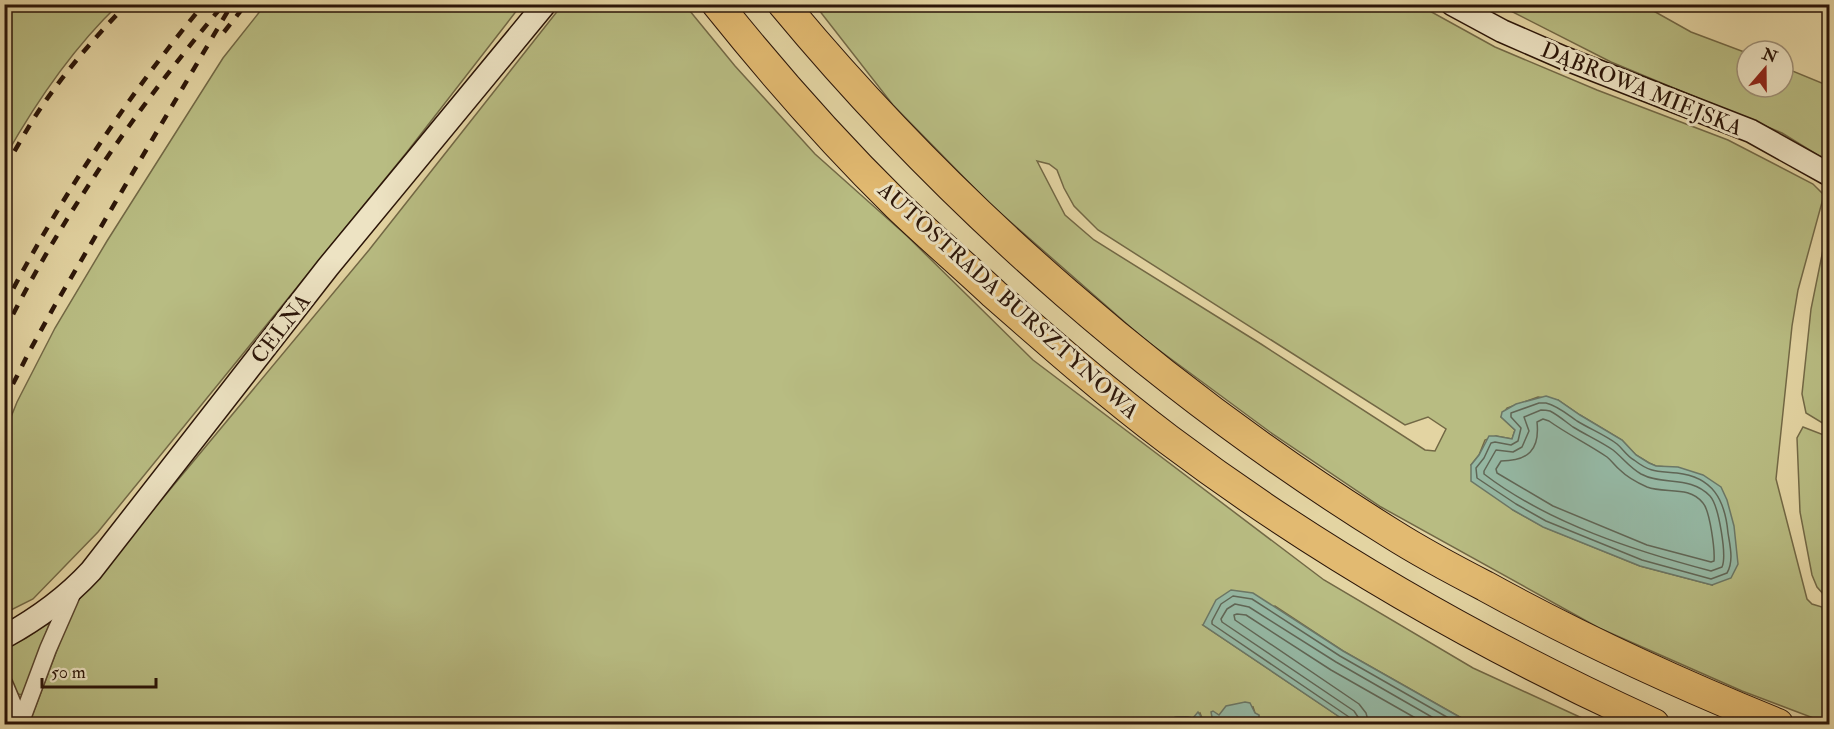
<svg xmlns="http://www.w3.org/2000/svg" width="1834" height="729" font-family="'IM FELL Double Pica',serif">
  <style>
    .green { fill: #b8bc82; stroke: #726845; stroke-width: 1.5; fill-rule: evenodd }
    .water { fill: #95b8a4; stroke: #6b7766; stroke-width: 1.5 }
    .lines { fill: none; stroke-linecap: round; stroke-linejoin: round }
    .shore { stroke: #606656; stroke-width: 1.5 }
    .street-casing { stroke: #59452e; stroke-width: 19 }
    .secondary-casing { stroke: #2b1508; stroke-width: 25 }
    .highway-casing { stroke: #2b1508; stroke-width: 32 }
    .street { stroke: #ede3c3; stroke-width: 16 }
    .secondary { stroke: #ede3c3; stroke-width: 22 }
    .highway { stroke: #e2ba71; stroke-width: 30 }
    .rail { stroke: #2b1508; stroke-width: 4.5; stroke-dasharray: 10 10; stroke-linecap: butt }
    .labels { text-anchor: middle; stroke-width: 6; stroke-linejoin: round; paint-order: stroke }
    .street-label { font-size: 22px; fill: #2b1508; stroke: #ede3c3 }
  </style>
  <rect width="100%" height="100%" fill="#e3d4a2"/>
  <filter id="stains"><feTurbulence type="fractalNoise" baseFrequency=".00333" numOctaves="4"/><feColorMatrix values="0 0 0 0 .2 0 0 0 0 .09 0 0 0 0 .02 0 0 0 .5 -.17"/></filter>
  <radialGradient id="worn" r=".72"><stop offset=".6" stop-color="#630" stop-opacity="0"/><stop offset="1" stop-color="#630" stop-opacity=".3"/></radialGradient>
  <g class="green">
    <path d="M5,4L118,5C72,49 36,102 5,157Z"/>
    <path d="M563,4L685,5L735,66L815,154L907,236L1033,360L1324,580L1473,668L1595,724H1472L1343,651L1275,606L1203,625L1350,724H1258L1259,716L1255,713L1253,707L1219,715L1216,714L1207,721L1202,718L1200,713L1193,718C1183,716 1170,716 1163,724H29L74,605L369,250Z"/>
    <path d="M265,5H521L407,152L98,532L33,599L5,613V432L17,402L55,328L107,241L223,58Z"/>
    <path d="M815,5H1419L1495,47L1597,90L1728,140L1813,184L1824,195L1798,290L1792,326L1776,479L1807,599L1812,604L1822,607L1828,639L1829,641V724L1742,691L1599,628L1381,507L1270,432L1144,339L989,203L893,105ZM1037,161L1049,164L1057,170L1064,188L1074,206L1098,230L1405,425L1428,417L1446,429L1435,451L1425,450L1261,344L1094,240L1065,215ZM1538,397L1558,400L1580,415L1622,440L1636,455L1649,463L1656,466L1666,467L1712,585L1640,566L1544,527L1513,510L1471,465L1479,455L1485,440L1496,436L1512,439L1515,430L1501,417L1507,408Z"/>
    <path d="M1499,5H1643L1691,32L1747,53V87H1783V67L1829,86V162L1782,133L1611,62Z"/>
    <path d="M1829,233V427L1806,413L1802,394L1811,309L1823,250Z"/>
    <path d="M1803,427L1829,437V597L1825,596L1817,587L1812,575L1800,512L1797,438Z"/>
    <path d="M47,624L49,625L23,695L18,694L11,681L5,673L4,649L26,638Z"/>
  </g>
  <g class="water">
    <path d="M1546,396L1558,400L1580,415L1622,440L1636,455L1649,463L1656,466L1678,467L1703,475L1721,487L1727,500L1734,526L1738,564L1731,578L1712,585L1640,566L1543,527L1513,510L1471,481V465L1479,455L1489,436H1496L1512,439L1515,430L1501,417L1502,412L1516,404Z"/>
    <path d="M1231,590L1253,593L1343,651L1472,724H1350L1203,625L1216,600Z"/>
    <path d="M1245,702L1250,703L1255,713L1259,715L1258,724H1163C1170,716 1183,716 1193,718L1198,712L1202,718L1207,720L1212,717L1211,712L1213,711L1219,715L1226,706Z"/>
  </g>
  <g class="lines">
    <g class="shore">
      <path d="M1546,403C1558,406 1567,414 1577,421C1590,429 1605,435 1617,444C1623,449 1627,456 1634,460C1651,473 1657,471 1677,473C1713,477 1725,500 1728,533C1730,546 1734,561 1727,573L1711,579L1642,560L1546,521L1516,504L1477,478L1476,468L1484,458L1491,443L1495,442L1511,445L1518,441L1521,428L1511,417V413L1539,403Z"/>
      <path d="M1541,410C1546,410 1546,410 1550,411C1558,415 1566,422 1573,427C1586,435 1600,441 1613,450C1623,458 1629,467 1641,474C1663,486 1690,475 1710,496C1719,506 1727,556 1722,567L1711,571C1635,551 1548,523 1484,474V471L1496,450L1513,452L1522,447L1529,431L1524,417Z"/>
      <path d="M1543,419L1549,421C1567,434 1588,444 1607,457C1612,461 1615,466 1620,470C1627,477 1638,483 1647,487C1665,494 1689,485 1703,503C1710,511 1715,550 1714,561L1711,562L1647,545L1553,506L1497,473L1496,469L1501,461C1528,461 1540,450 1537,422Z"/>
      <path d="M1352,724L1349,717L1212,624V621L1221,604L1233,596L1252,599L1340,656L1459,724"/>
      <path d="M1360,724L1358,717L1354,711L1222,622L1221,619L1227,609L1235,604L1249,607L1336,662L1444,724"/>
      <path d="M1369,724L1366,713L1359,704L1235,620L1234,615L1237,614L1246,615L1331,670L1426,724"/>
    </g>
    <defs>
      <g id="street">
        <path d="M4,683L15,709L14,724"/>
        <path d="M20,724L48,649L73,592"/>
      </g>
      <g id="secondary">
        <path d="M1452,4L1502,31L1564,58L1751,131L1830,175"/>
        <path d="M4,637C37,619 66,598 91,571L328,267L545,4"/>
      </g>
      <g id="highway">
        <path d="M717,4C773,74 833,142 897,205C928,235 962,264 994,294C1051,344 1108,394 1169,440C1319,553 1483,646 1654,724"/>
        <path d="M783,4C953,209 1166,394 1392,534C1422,553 1454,570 1485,586C1581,639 1677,683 1778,724"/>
      </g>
    </defs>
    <use href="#street" class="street-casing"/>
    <use href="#secondary" class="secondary-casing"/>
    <use href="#highway" class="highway-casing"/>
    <use href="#street" class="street"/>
    <use href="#secondary" class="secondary"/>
    <use href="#highway" class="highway"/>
    <g class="rail">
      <path d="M224,32L246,4"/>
      <path d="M4,168C16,150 26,130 38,112C64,73 94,38 127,4"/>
      <path d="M4,306C60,199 126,97 204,4"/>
      <path d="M4,332C63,214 139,105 224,4"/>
      <path d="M4,402L28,354L55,305L232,4"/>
    </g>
  </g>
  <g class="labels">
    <g class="street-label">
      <text transform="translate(1642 88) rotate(22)" y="8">DĄBROWA MIEJSKA</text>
      <text transform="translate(1009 300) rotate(42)" y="8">AUTOSTRADA BURSZTYNOWA</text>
      <text transform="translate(280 328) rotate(-52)" y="8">CELNA</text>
    </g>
  </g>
  <rect width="1834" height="729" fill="none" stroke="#e3d4a2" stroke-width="24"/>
  <rect x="6" y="6" width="1822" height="717" fill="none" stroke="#2b1508" stroke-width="3"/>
  <rect x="12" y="12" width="1810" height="705" fill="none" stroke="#2b1508" stroke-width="1.5"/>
  <g transform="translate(1765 69) rotate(20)"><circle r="28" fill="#ede3c3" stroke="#9f9178" stroke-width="1.5"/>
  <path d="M0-4.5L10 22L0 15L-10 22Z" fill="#8f2418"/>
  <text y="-9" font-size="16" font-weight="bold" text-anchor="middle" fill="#2b1508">N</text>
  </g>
  <path d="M42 678v9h114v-9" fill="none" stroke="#2b1508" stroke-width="3"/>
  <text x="51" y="678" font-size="18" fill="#2b1508" stroke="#ede3c3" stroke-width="4.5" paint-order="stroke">50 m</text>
  <rect width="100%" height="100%" filter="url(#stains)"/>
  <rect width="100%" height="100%" fill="url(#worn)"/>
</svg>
